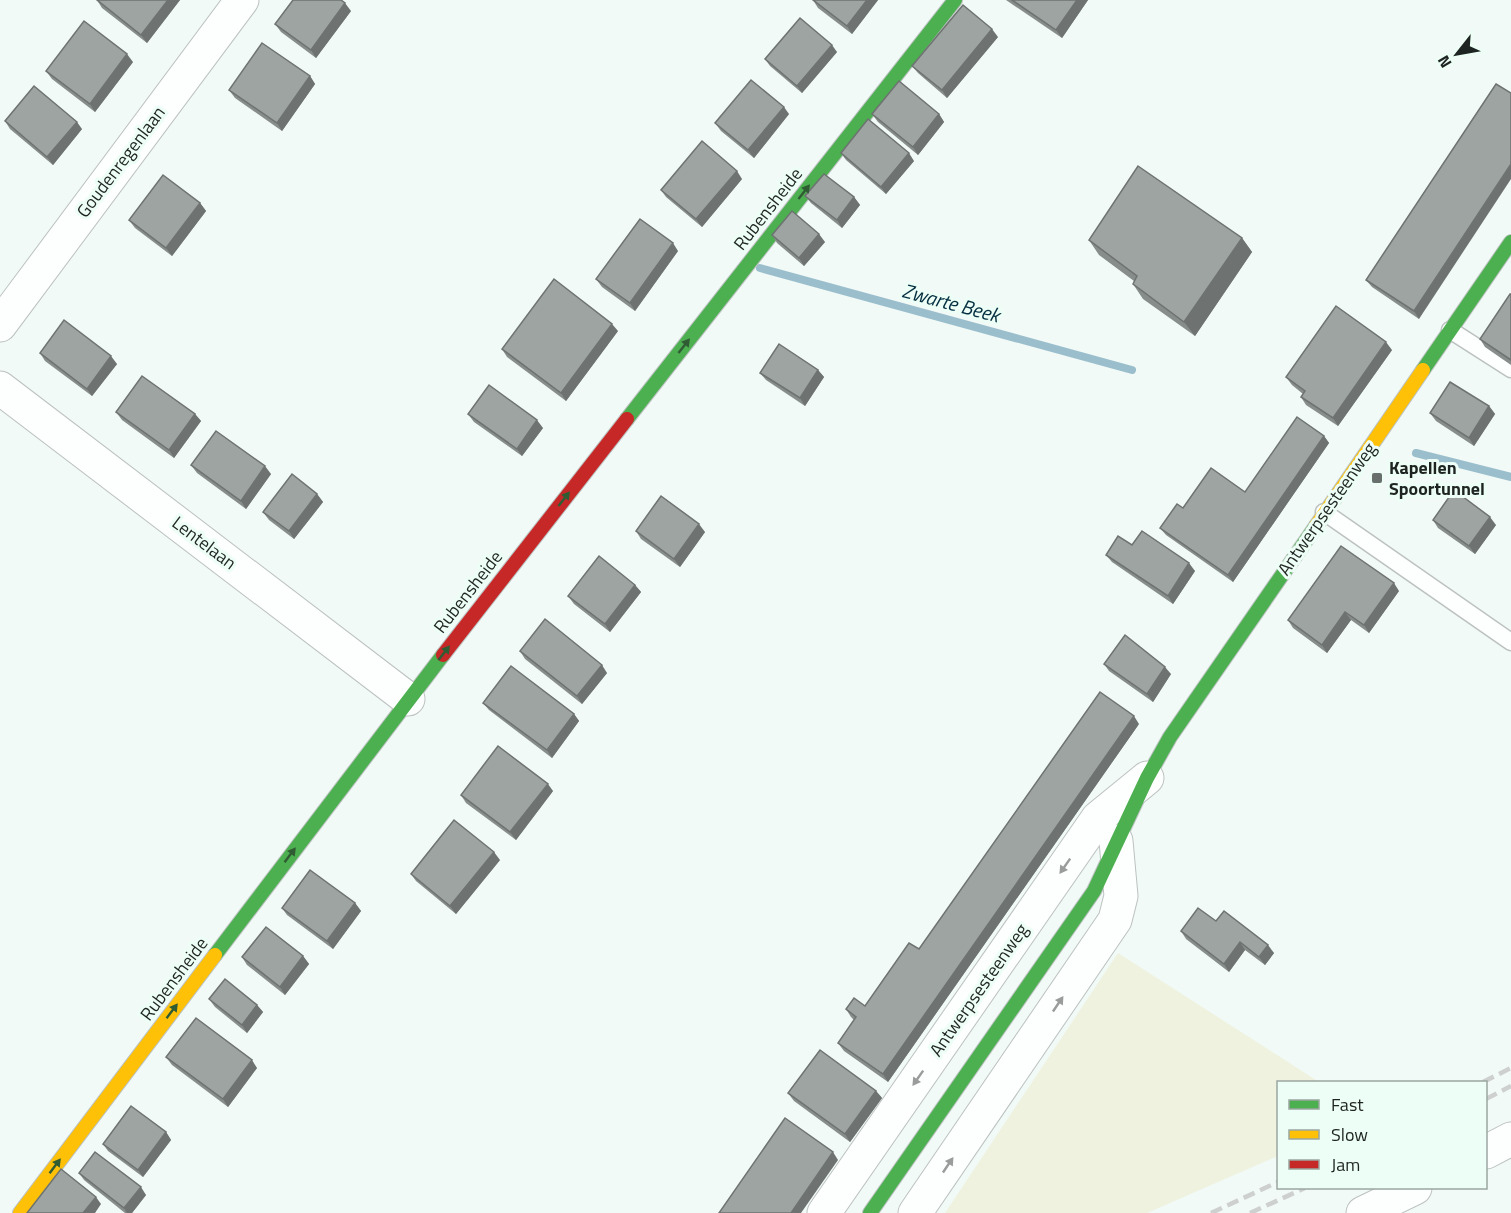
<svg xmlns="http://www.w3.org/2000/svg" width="1511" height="1213" font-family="'Titillium Web',sans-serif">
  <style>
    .green { fill: #eef2df }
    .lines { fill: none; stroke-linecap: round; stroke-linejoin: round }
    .stream { stroke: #9bbecd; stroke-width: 8 }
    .lane-casing { stroke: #bcc2c0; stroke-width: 19 }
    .street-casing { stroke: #bcc2c0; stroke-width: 35 }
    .fast-casing { stroke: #bcc2c0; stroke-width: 16 }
    .slow-casing { stroke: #bcc2c0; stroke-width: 16 }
    .jam-casing { stroke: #bcc2c0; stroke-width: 16 }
    .lane { stroke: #fdfefe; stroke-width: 16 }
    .street { stroke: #fdfefe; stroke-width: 33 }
    .fast { stroke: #4caf50; stroke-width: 14 }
    .slow { stroke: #ffc107; stroke-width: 14 }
    .jam { stroke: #c62828; stroke-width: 14 }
    .rail { stroke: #ced0d0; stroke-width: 4.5; stroke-dasharray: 12 6; stroke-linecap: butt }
    .wall { fill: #878d8b }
    .shaded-wall { fill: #6e7371 }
    .building { fill: #9da4a2; stroke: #6e7371; stroke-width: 1.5 }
    .oneway { fill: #305c34 }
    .oneway2 { fill: #999c9b }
    .poi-dot { fill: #686f6c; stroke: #edfef6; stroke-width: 2 }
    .labels { text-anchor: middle; stroke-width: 6; stroke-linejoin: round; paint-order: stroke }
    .street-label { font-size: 18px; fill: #1e2421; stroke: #edfef6 }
    .poi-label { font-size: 18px; font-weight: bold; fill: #1e2421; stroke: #edfef6; text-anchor: start }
    .water-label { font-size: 20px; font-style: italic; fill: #052f40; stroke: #edfef6 }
  </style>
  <rect width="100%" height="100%" fill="#f1faf6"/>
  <path class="green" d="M1118,953L1319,1082H1278V1156L1147,1213H945Z"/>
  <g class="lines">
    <g class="stream">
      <path d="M760,268L1132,370"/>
      <path d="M1416,453L1511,477"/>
    </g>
    <defs>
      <g id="lane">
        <path d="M1450,330L1511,369"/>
        <path d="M1324,512L1511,642"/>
      </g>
      <g id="street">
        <path d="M0,325L242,0"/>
        <path d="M0,388L408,699"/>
        <path d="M1486,1152L1511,1139"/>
        <path d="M824,1213L1098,818L1147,778"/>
        <path d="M915,1213L1115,920L1121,896L1116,841"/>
        <path d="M1363,1213L1415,1188"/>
      </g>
      <g id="fast">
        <path d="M1423,370L1511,242"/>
        <path d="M627,419L955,0"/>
        <path d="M215,955L443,655"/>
        <path d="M870,1213L1094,891L1147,778L1170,737L1316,526"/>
      </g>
      <g id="slow">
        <path d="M1316,526L1423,370"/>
        <path d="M20,1213L215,955"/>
      </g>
      <path id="jam" d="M443,655L627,419"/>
    </defs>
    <use href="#lane" class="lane-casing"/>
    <use href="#street" class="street-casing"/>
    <use href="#fast" class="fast-casing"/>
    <use href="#slow" class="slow-casing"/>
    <use href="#jam" class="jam-casing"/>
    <use href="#lane" class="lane"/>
    <use href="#street" class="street"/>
    <use href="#fast" class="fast"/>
    <use href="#slow" class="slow"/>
    <use href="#jam" class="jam"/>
    <g class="rail">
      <path d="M1483,1082L1511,1068"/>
      <path d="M1486,1099L1511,1086"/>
      <path d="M1211,1213L1278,1182"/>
      <path d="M1250,1213L1305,1188"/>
    </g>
  </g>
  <g class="wall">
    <path d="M97,0H180L147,43L102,8Z"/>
    <path d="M813,0H878L852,34L818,8Z"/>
    <path d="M1006,0H1088L1062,38Z"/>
    <path d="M351,11L316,58L281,32L275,24Z"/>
    <path d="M998,37L947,98L918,73L912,66Z"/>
    <path d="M837,52L802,93L770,66L765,59Z"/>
    <path d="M133,62L95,112L52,79L46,71Z"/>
    <path d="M310,76L315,84L282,131L235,98L229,90Z"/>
    <path d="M1496,84L1419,319L1372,287L1366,280Z"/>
    <path d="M789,114L754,158L721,131L715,123Z"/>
    <path d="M872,114H939L944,122L918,155L878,122Z"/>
    <path d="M5,121L82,129L53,165L10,129Z"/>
    <path d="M841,153L914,161L886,194L846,160Z"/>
    <path d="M742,179L702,227L666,197L661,190Z"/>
    <path d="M805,196L854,197L860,205L842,228L811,203Z"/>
    <path d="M200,203L206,211L172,256L135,228L129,220Z"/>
    <path d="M772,235L825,242L804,266L777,243Z"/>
    <path d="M1242,238L1252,252L1195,336L1143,299L1133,284L1134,281L1099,255L1089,240Z"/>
    <path d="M678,251L635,311L602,287L596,279Z"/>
    <path d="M1511,294V365L1485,347L1480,339Z"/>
    <path d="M618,331L566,401L507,357L502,349Z"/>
    <path d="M1392,350L1338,426L1306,405L1301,397L1303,394L1292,385L1286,377Z"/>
    <path d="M40,353L117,364L92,396L45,361Z"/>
    <path d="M818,370L824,377L805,406L766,380L760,373Z"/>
    <path d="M1489,406L1495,414L1474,446L1436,421L1430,413Z"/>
    <path d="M116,412L195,414L201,421L174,458L122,420Z"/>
    <path d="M468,414L543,428L522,456L474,422Z"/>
    <path d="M1324,436L1329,443L1233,582L1166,535L1160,528L1183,508L1245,492Z"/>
    <path d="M191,465L271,474L246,509L197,473Z"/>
    <path d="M317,494L323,502L294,539L269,520L263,512Z"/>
    <path d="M1433,520L1496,525L1475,554L1438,528Z"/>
    <path d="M636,531L705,532L680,567L641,539Z"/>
    <path d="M1132,545L1195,571L1173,604L1112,562L1106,555Z"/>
    <path d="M635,585L641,592L610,632L574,604L568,596Z"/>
    <path d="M1399,591L1369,633L1351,620L1327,653L1293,628L1288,620Z"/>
    <path d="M520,651L607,673L582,704L525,659Z"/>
    <path d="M1104,664L1171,674L1153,702L1109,671Z"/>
    <path d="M483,703L574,714L579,721L552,758L489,710Z"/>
    <path d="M1139,724L888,1082L844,1051L838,1043L854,1020L851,1017L846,1009L865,1006L919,949Z"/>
    <path d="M553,791L516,840L466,803L461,795Z"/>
    <path d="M500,860L456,914L416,881L411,874Z"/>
    <path d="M355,903L361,911L333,949L287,915L282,908Z"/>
    <path d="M1216,921L1274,953L1265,965L1245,950L1229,972L1186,939L1181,931Z"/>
    <path d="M303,956L309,964L285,995L247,965L242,957Z"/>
    <path d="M209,999L257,1005L263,1012L247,1033L215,1007Z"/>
    <path d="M166,1057L257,1068L228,1107L172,1065Z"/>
    <path d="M876,1091L882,1098L850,1142L794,1101L788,1093Z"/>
    <path d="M166,1132L171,1140L143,1177L108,1151L103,1144Z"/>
    <path d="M79,1173L146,1195L132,1213H125L84,1180Z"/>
  </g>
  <g class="shaded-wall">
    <path d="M168,0H180L147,43L141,35Z"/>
    <path d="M867,0H878L852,34L847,26Z"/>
    <path d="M1077,0H1088L1062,38L1056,30Z"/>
    <path d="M345,3L351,11L316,58L311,50Z"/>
    <path d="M992,29L998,37L947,98L942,90Z"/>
    <path d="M832,45L837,52L802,93L797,86Z"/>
    <path d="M127,54L133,62L95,112L90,104Z"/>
    <path d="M310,76L315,84L282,131L277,123Z"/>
    <path d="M784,107L789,114L754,158L748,150Z"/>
    <path d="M939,114L944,122L918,155L913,147Z"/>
    <path d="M77,122L82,129L53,165L47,157Z"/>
    <path d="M909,153L914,161L886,194L881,187Z"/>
    <path d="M1511,164V179L1419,319L1414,311Z"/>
    <path d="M737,171L742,179L702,227L696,219Z"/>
    <path d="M854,197L860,205L842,228L837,220Z"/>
    <path d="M200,203L206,211L172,256L166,248Z"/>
    <path d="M819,234L825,242L804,266L799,258Z"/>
    <path d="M1242,238L1252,252L1195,336L1184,322Z"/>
    <path d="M673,243L678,251L635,311L630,303Z"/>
    <path d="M612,324L618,331L566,401L561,393Z"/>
    <path d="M1386,342L1392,350L1338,426L1333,418Z"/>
    <path d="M111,356L117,364L92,396L87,389Z"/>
    <path d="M818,370L824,377L805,406L800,398Z"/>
    <path d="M1489,406L1495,414L1474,446L1469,438Z"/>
    <path d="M195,414L201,421L174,458L169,450Z"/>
    <path d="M537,420L543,428L522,456L517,449Z"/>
    <path d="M1324,436L1329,443L1233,582L1228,575Z"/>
    <path d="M265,466L271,474L246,509L241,501Z"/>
    <path d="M317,494L323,502L294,539L289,531Z"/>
    <path d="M1490,517L1496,525L1475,554L1469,546Z"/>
    <path d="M699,524L705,532L680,567L674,559Z"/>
    <path d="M1189,563L1195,571L1173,604L1168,596Z"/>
    <path d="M1394,583L1399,591L1369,633L1364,625Z"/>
    <path d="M635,585L641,592L610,632L605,624Z"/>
    <path d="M1345,612L1351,620L1327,653L1322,645Z"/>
    <path d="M602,665L607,673L582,704L577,696Z"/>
    <path d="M1165,667L1171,674L1153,702L1147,694Z"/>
    <path d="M574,714L579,721L552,758L547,750Z"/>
    <path d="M1134,716L1139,724L888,1082L883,1074Z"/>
    <path d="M548,784L553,791L516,840L510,832Z"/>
    <path d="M494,852L500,860L456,914L450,906Z"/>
    <path d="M355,903L361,911L333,949L327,941Z"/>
    <path d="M1240,942L1245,950L1229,972L1224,964Z"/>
    <path d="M1268,945L1274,953L1265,965L1259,957Z"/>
    <path d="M303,956L309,964L285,995L280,987Z"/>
    <path d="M257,1005L263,1012L247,1033L242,1025Z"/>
    <path d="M252,1060L257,1068L228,1107L223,1099Z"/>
    <path d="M876,1091L882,1098L850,1142L845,1134Z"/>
    <path d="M166,1132L171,1140L143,1177L138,1170Z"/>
    <path d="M833,1152L838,1160L801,1213H791Z"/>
    <path d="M141,1187L146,1195L132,1213H127L124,1208Z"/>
    <path d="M96,1197L101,1204L95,1213H83Z"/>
  </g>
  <g class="building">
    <path d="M97,0H168L141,35Z"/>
    <path d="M293,0H341L345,3L311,50L275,24Z"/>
    <path d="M813,0H867L847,26Z"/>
    <path d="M1012,0H1077L1056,30Z"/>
    <path d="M963,5L992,29L942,90L912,66Z"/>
    <path d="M800,18L832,45L797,86L765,59Z"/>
    <path d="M84,21L127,54L90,104L46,71Z"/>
    <path d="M262,43L310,76L277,123L229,90Z"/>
    <path d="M751,80L784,107L748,150L715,123Z"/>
    <path d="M899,81L939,114L913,147L872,114Z"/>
    <path d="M1496,84L1511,93V164L1414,311L1366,280Z"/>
    <path d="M34,86L77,122L47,157L5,121Z"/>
    <path d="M868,119L909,153L881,187L841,153Z"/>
    <path d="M702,141L737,171L696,219L661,190Z"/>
    <path d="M1138,166L1242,238L1184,322L1133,284L1137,276L1089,240Z"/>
    <path d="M824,174L854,197L837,220L805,196Z"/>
    <path d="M163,175L200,203L166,248L129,220Z"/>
    <path d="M792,211L819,234L799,258L772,235Z"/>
    <path d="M640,219L673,243L630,303L596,279Z"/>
    <path d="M554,279L612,324L561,393L502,349Z"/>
    <path d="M1510,294H1511V360L1480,339Z"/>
    <path d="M1336,306L1386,342L1333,418L1301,397L1305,391L1286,377Z"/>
    <path d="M64,320L111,356L87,389L40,353Z"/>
    <path d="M779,344L818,370L800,398L760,373Z"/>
    <path d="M142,376L195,414L169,450L116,412Z"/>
    <path d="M1450,382L1489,406L1469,438L1430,413Z"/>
    <path d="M489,385L537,420L517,449L468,414Z"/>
    <path d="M1297,417L1324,436L1228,575L1160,528L1177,504L1183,508L1211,468L1245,492Z"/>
    <path d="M216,431L265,466L241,501L191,465Z"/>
    <path d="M292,474L317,494L289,531L263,512Z"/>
    <path d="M1454,490L1490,517L1469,546L1433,520Z"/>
    <path d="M661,496L699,524L674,559L636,531Z"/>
    <path d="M1142,531L1189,563L1168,596L1106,555L1118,536L1132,545Z"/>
    <path d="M1341,546L1394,583L1364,625L1345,612L1322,645L1288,620Z"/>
    <path d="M599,556L635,585L605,624L568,596Z"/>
    <path d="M545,619L602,665L577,696L520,651Z"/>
    <path d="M1125,635L1165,667L1147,694L1104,664Z"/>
    <path d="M511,666L574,714L547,750L483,703Z"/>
    <path d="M1100,692L1134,716L883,1074L838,1043L856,1017L846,1009L854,998L865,1006L909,943L919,949Z"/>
    <path d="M498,746L548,784L510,832L461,795Z"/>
    <path d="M454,820L494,852L450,906L411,874Z"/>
    <path d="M310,870L355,903L327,941L282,908Z"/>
    <path d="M1198,908L1216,921L1224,911L1268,945L1259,957L1240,942L1224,964L1181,931Z"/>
    <path d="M266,927L303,956L280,987L242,957Z"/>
    <path d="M225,979L257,1005L242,1025L209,999Z"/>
    <path d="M196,1018L252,1060L223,1099L166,1057Z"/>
    <path d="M820,1050L876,1091L845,1134L788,1093Z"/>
    <path d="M131,1106L166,1132L138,1170L103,1144Z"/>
    <path d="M785,1118L833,1152L791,1213H719Z"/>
    <path d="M95,1152L141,1187L124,1208L79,1173Z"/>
    <path d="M61,1169L96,1197L83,1213H27Z"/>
  </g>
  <defs><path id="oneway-solid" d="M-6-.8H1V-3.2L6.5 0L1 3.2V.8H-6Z" transform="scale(1.5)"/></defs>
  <g class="oneway">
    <use href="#oneway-solid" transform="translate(804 192) rotate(-52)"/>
    <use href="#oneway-solid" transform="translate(684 346) rotate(-52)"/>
    <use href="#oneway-solid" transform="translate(564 499) rotate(-52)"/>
    <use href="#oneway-solid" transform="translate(444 653) rotate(-52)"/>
    <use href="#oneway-solid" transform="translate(290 855) rotate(-53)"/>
    <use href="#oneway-solid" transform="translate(172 1011) rotate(-53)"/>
    <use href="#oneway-solid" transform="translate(55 1166) rotate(-53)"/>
  </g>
  <g class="oneway2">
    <use href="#oneway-solid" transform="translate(1065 866) rotate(125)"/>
    <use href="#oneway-solid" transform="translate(1058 1004) rotate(-56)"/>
    <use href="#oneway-solid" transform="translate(918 1078) rotate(125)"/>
    <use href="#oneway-solid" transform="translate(948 1165) rotate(-56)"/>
  </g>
  <rect class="poi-dot" x="1371" y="472" width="12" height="12" rx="3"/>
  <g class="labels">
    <g class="street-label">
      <text transform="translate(121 162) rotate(-53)" y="6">Goudenregenlaan</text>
      <text transform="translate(768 209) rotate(-52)" y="6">Rubensheide</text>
      <text transform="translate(1327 509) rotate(-55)" y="6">Antwerpsesteenweg</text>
      <text transform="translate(204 543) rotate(37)" y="6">Lentelaan</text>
      <text transform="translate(468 592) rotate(-52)" y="6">Rubensheide</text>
      <text transform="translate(174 979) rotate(-53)" y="6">Rubensheide</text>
      <text transform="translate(979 990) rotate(-55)" y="6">Antwerpsesteenweg</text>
    </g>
    <g class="poi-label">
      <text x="1389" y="474">Kapellen<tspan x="1389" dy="21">Spoortunnel</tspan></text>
    </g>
    <g class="water-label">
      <text transform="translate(951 303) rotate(15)" y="7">Zwarte Beek</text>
    </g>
  </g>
  <rect x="1277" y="1081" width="210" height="108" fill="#edfef6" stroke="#9aa7a1" stroke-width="1.5"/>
  <rect x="1289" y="1100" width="30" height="9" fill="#4caf50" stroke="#9aa7a1" stroke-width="1.5"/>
  <text x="1331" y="1111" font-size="18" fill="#1e2421">Fast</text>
  <rect x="1289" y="1130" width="30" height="9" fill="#ffc107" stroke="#9aa7a1" stroke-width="1.5"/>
  <text x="1331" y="1141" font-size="18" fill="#1e2421">Slow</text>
  <rect x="1289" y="1160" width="30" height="9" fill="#c62828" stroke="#9aa7a1" stroke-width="1.5"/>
  <text x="1331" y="1171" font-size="18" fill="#1e2421">Jam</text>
  <g transform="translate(1457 54) rotate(239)" stroke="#edfef6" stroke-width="4.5" paint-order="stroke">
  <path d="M0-4.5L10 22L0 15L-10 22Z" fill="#1e2421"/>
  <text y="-9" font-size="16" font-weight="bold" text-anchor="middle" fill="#1e2421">N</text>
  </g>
</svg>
